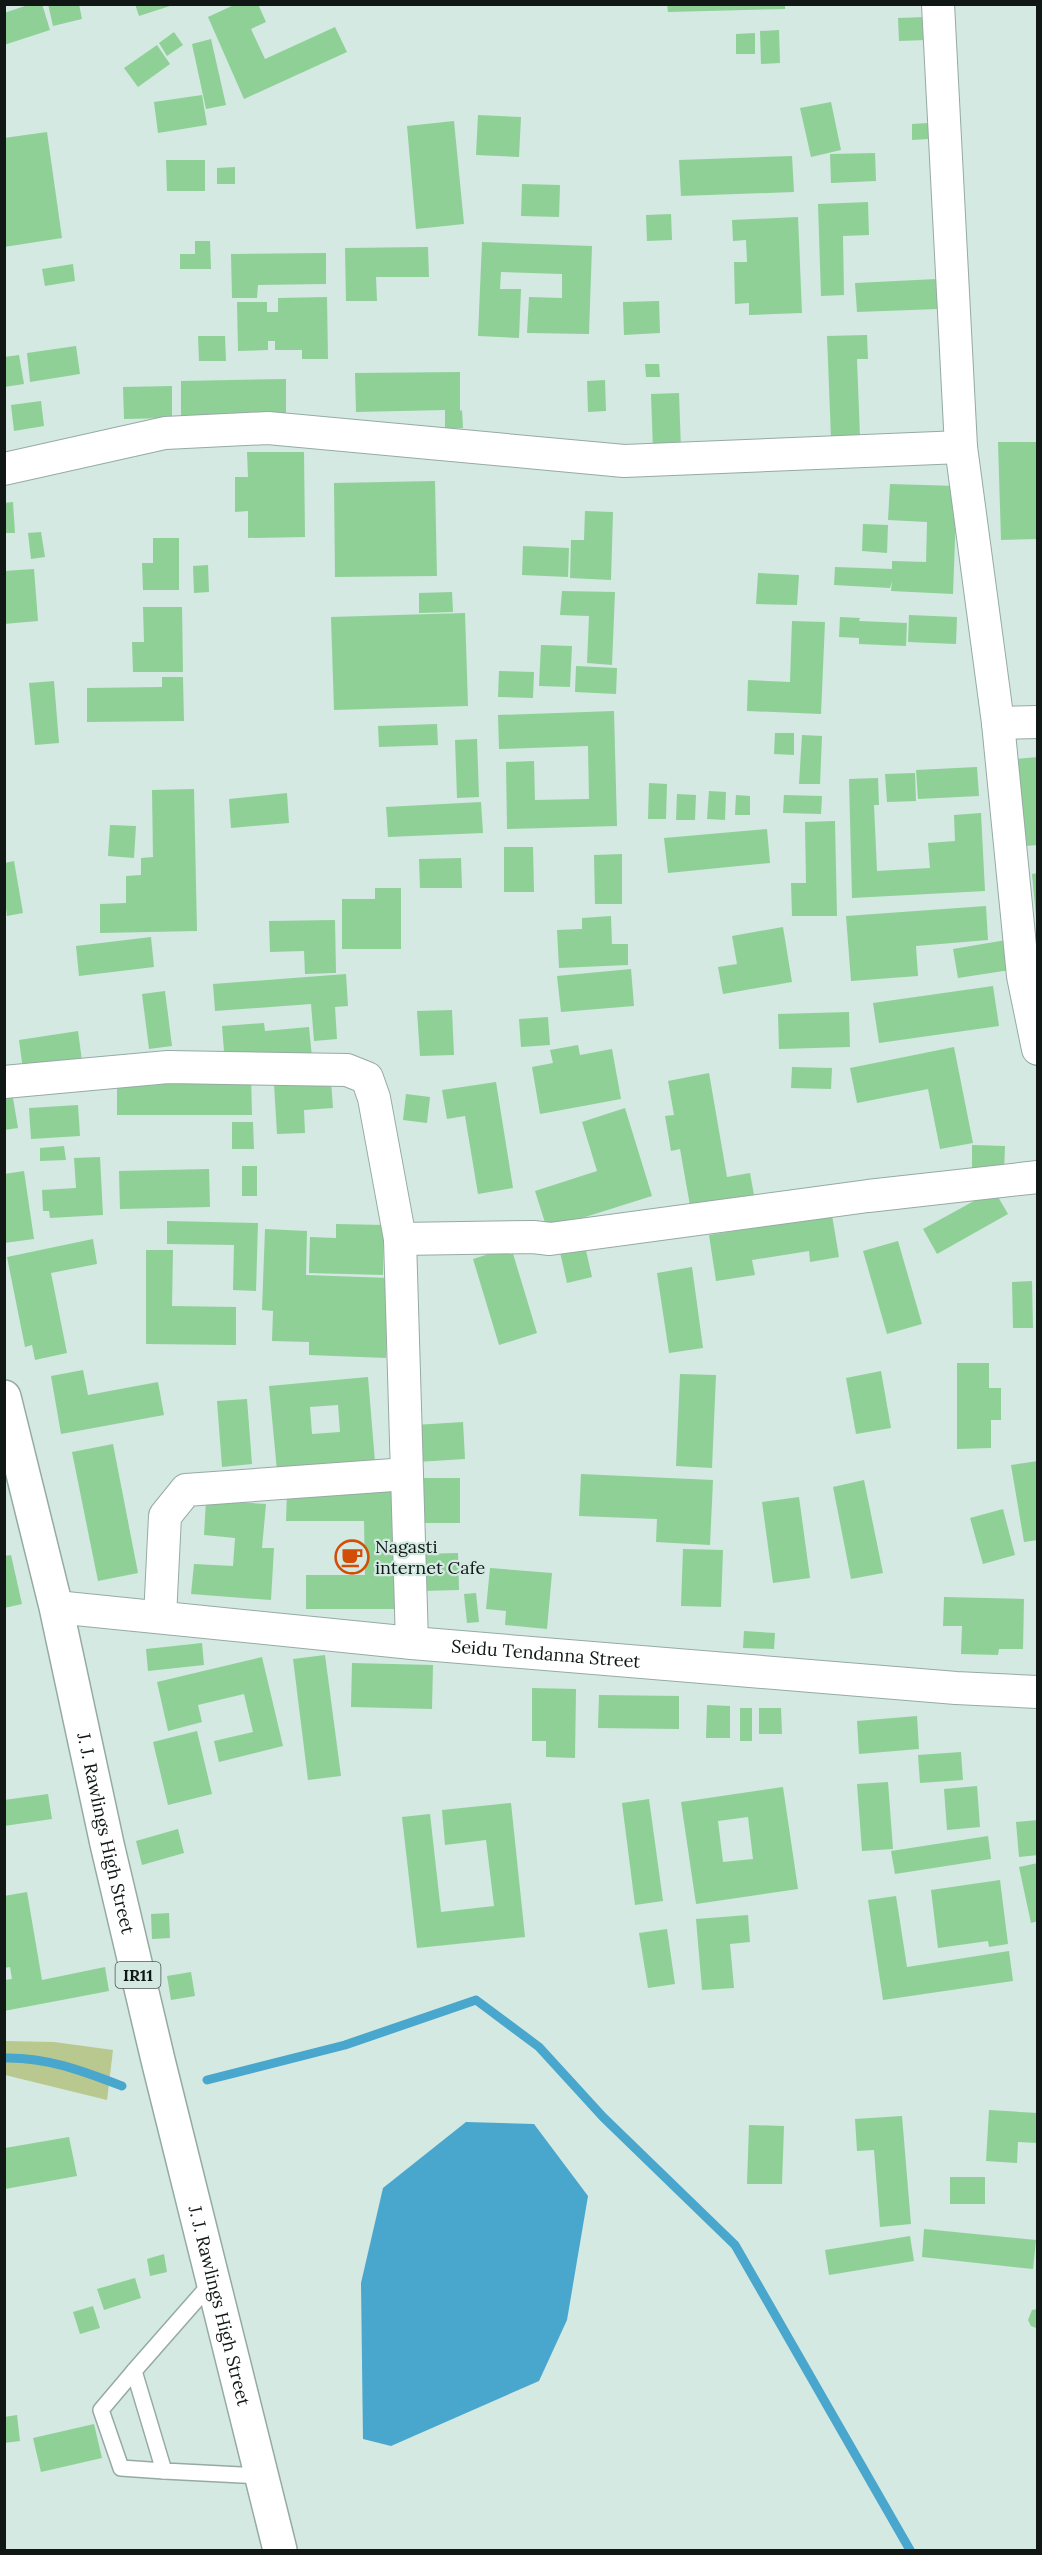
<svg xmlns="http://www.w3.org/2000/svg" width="1042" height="2555" font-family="Lora,serif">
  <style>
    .green { fill: #b8c88f }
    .water { fill: #49a6cc }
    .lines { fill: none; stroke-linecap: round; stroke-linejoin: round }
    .stream { stroke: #49a6cc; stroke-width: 9 }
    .building { fill: #8fd097; fill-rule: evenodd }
    .lane-casing { stroke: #96aaa4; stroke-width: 18 }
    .street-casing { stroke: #96aaa4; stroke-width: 34 }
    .primary-casing { stroke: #96aaa4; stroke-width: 36 }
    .lane { stroke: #fff; stroke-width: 15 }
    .street { stroke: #fff; stroke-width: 32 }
    .primary { stroke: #fff; stroke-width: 33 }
    .labels { text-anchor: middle; stroke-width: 4.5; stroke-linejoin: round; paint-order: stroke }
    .shield { fill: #d3e9e2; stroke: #4a5652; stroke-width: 1.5 }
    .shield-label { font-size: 16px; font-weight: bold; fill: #101715 }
    .poi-label { font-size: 18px; fill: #101715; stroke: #d3e9e2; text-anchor: start }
    .street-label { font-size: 18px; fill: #101715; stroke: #d3e9e2 }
  </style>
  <rect width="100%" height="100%" fill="#d3e9e2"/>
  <path class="green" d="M5,2041L54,2042L113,2050L107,2100L5,2075Z"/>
  <path class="water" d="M466,2122L534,2124L588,2196L567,2320L539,2381L391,2446L363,2439L361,2283L383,2188Z"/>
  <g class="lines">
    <g class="stream">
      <path d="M4,2058C47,2057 83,2071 122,2086"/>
      <path d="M207,2080L345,2045L476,2000L539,2047L603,2117L735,2245L910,2550"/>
    </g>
  </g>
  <g class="building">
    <path d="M31,4H42L50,30L4,45V13Z"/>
    <path d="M48,4H79L82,19L53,26Z"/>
    <path d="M135,4H173V5L139,16Z"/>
    <path d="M236,4H258L266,22L251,29L265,59L335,27L347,52L244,99L208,17Z"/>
    <path d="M667,4H785V9L668,12Z"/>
    <path d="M926,17V40L899,41L898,18Z"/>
    <path d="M779,30L780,63L761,64L760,31Z"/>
    <path d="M174,32L183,45L167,56L159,43Z"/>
    <path d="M755,33V54H736V34Z"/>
    <path d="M211,39L226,105L206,109L192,44Z"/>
    <path d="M157,45L170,64L138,87L124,68Z"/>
    <path d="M202,95L207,125L158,133L154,102Z"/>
    <path d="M831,102L841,150L811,157L800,108Z"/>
    <path d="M478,115L521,117L519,157L476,155Z"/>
    <path d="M454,121L464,224L416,229L407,126Z"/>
    <path d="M928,123L929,139L912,140V124Z"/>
    <path d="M47,132L62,238L4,247V138Z"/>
    <path d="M875,153L876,181L831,183L830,154Z"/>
    <path d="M792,156L794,192L681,196L679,160Z"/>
    <path d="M166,160H205V191H167Z"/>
    <path d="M235,167V184H217V168Z"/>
    <path d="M522,184L560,185L559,217L521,216Z"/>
    <path d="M868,202L869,235L843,236L844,295L821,296L818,204Z"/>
    <path d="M671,214L672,240L647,241L646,215Z"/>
    <path d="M798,217L802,313L749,315V303L735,304L734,262H747L746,240L733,241L732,220Z"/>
    <path d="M195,241H210L211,269H180V254H195Z"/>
    <path d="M482,242L592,246L589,334L527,333L529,297L562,298V274L501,272L500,289H521L519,338L478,336Z"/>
    <path d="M428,247L429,277H376L377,301H346L345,248Z"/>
    <path d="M326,253V284L258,285L257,298H232L231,254Z"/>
    <path d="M73,264L75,281L45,286L42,269Z"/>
    <path d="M937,279L938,309L857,312L855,283Z"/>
    <path d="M327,297L328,359H302V350H275V341H268V350L238,351L237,302H267V312H278V298Z"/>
    <path d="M659,301L660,333L624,335L623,302Z"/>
    <path d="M867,335L868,359H857L860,437L831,438L827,336Z"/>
    <path d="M198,336H225L226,361H199Z"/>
    <path d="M76,346L80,374L30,382L27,353Z"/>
    <path d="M19,355L24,384L4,387V357Z"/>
    <path d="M645,364H659L660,377H646Z"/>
    <path d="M460,372V411L462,410L463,428L445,429V410L356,412L355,373Z"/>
    <path d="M286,379V415L181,417V381Z"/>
    <path d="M605,380L606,411L588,412L587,381Z"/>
    <path d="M172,386V418L124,419L123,387Z"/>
    <path d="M679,393L681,450H653L651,394Z"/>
    <path d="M41,401L44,426L14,431L11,405Z"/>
    <path d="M998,442H1038V539L1001,540Z"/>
    <path d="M247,452H304L305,537L248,538V511L235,512V477H248Z"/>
    <path d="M435,481L437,576L335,577L334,483Z"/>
    <path d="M890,484L957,486L953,594L891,591L892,581L890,588L834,585L835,567L892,569V561L926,562L927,522L888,520Z"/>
    <path d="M13,502L15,533H4V503Z"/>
    <path d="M585,511L613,512L611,580L570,578L571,540H584Z"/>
    <path d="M863,524L888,525L887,553L862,551Z"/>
    <path d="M41,532L45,557L31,559L28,533Z"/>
    <path d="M153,538H179V590H143L142,563H153Z"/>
    <path d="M523,546L569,548L568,577L522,575Z"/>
    <path d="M208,565L209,592L194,593L193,566Z"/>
    <path d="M34,569L38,621L4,624V571Z"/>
    <path d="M758,573L799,575L797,605L756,604Z"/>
    <path d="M562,591L615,592L612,665L587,663L589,616L560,615Z"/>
    <path d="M452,592L453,612L419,613V593Z"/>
    <path d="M143,607H182L183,672H133L132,642H144Z"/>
    <path d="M465,613L468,706L334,710L331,617Z"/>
    <path d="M909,615L957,617L956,644L908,642Z"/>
    <path d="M840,617L860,618L859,621L907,623L906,646L859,644V638L839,637Z"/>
    <path d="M792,621L825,622L821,714L747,711L748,680L790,682Z"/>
    <path d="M541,645L572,646L570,687L539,686Z"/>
    <path d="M576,666L617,668L616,694L575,692Z"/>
    <path d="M499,671L534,672L533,698L498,697Z"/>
    <path d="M162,677H183L184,721L87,722V688L162,687Z"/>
    <path d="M54,681L59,743L35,745L29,683Z"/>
    <path d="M614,711L617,826L507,829L506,762L534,761L535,800L589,799L588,746L499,749L498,715Z"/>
    <path d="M437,724L438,745L379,747L378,726Z"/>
    <path d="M775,733H794V755L774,754Z"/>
    <path d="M802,735L822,736L820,784H799Z"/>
    <path d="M477,739L479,797L457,798L455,740Z"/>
    <path d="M1038,757V845L1025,846L1016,759Z"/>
    <path d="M977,767L979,796L918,799L916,770Z"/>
    <path d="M915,773L916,801L887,802L885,774Z"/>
    <path d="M878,778L879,805H874L877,871L930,868L928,843L955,841L954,815L981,813L985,891L852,898L849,779Z"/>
    <path d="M649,783L667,784L666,819H648Z"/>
    <path d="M194,789L197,931L100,933V904L126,903V876L141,875V858L153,857L152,790Z"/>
    <path d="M709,791L726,792L725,820L707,819Z"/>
    <path d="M287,793L289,823L231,828L229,799Z"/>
    <path d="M677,794L696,795L695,820H676Z"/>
    <path d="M736,795L750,796V815H735Z"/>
    <path d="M784,795L822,796L821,814L783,813Z"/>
    <path d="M481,802L483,833L388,837L386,807Z"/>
    <path d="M835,821L837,916H792L791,883H806L805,822Z"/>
    <path d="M110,825L136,826L134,858L108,856Z"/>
    <path d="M767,829L770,863L668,873L664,838Z"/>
    <path d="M504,847H533L534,892H504Z"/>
    <path d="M622,854V904H595L594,855Z"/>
    <path d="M461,858L462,888H420L419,859Z"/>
    <path d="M14,861L23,913L7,916L5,900V863Z"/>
    <path d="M1038,873V917H1036L1032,874Z"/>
    <path d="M375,888H401V949H342V899H375Z"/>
    <path d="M986,906L988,940L916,946L918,976L851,981L846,916Z"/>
    <path d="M611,916L612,944H628V965L559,968L557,930L582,929V918Z"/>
    <path d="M335,920L336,973L305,974L304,951L270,952L269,921Z"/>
    <path d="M783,927L792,982L723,994L718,967L737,964L732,936Z"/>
    <path d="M151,937L154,967L79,976L76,946Z"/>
    <path d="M1006,940L1010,970L958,978L953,949Z"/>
    <path d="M631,969L634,1006L561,1012L557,976Z"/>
    <path d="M346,974L348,1006L335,1007L337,1039L314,1041L311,1004L215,1011L213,984Z"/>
    <path d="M993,986L999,1026L879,1043L873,1003Z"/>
    <path d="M165,991L172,1046L149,1049L142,994Z"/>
    <path d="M452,1010L454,1055L420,1056L417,1011Z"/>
    <path d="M849,1012L850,1047L779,1049L778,1014Z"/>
    <path d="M548,1017L550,1045L521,1047L519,1019Z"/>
    <path d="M264,1023L265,1031L309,1027L312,1057L225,1064L222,1026Z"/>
    <path d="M78,1031L82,1061L23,1070L19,1040Z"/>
    <path d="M578,1045L580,1055L612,1049L621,1099L540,1114L532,1067L553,1063L550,1050Z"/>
    <path d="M954,1047L973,1143L940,1149L928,1089L857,1103L850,1068Z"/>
    <path d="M792,1067L832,1068L831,1089L791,1088Z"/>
    <path d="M709,1073L727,1177L750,1173L756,1206L692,1217L680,1149L671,1151L665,1116L674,1115L668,1081Z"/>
    <path d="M251,1074L252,1115H117V1086L161,1085V1075Z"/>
    <path d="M331,1081L333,1108L304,1110L305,1133L277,1134L274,1084Z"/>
    <path d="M496,1082L513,1188L478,1194L465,1116L447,1119L442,1090Z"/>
    <path d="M12,1092L18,1128L4,1130V1093Z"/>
    <path d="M406,1094L430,1097L427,1123L403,1120Z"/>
    <path d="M78,1105L80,1136L31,1139L29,1108Z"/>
    <path d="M625,1108L652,1196L547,1229L535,1191L597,1171L582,1122Z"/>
    <path d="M232,1122H253L254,1149H232Z"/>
    <path d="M972,1145L1005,1146L1004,1171L972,1169Z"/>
    <path d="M64,1146L66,1160L40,1161V1148Z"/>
    <path d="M100,1157L103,1215L50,1218L49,1211H43L42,1190L76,1188L74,1158Z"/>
    <rect x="242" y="1166" width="15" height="30"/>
    <path d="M209,1169L210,1207L120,1209L119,1171Z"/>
    <path d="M24,1171L34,1239L4,1243V1174Z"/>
    <path d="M994,1190L1008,1214L937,1254L923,1229Z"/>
    <path d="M832,1215L839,1257L810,1262L809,1251L752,1260L755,1275L716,1281L709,1235Z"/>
    <path d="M167,1221L258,1223L256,1291L233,1290L234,1245L167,1244Z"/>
    <path d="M336,1224L384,1225L383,1275L309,1273L310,1237L336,1238Z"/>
    <path d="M265,1229L307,1231L306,1275L389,1278L386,1358L309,1355V1342L272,1341L273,1311L262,1310Z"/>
    <path d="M93,1239L97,1264L51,1273L67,1353L35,1360L32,1345L25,1347L7,1257Z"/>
    <path d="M898,1241L922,1324L887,1334L863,1251Z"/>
    <path d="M585,1246L592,1277L567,1283L560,1252Z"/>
    <path d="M511,1247L537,1333L499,1345L473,1259Z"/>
    <path d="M146,1250H173L172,1306L236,1307V1345L146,1344Z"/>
    <path d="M692,1267L703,1348L669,1353L657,1273Z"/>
    <path d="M1032,1281L1033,1328H1013L1012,1282Z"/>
    <path d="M957,1363H989V1388H1001V1420H991V1448L957,1449Z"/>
    <path d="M83,1370L88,1395L158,1382L164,1415L61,1434L51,1376Z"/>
    <path d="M881,1371L891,1428L856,1434L846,1378Z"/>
    <path d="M680,1374L716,1375L712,1468L676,1466Z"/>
    <path d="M368,1377L375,1462L277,1471L269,1386ZM338,1405L340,1432L312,1434L310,1407Z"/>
    <path d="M247,1399L252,1464L222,1467L217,1401Z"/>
    <path d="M463,1422L465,1459L417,1462L415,1425Z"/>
    <path d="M113,1444L138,1573L98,1581L72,1452Z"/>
    <path d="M1038,1461V1540L1024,1542L1011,1465Z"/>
    <path d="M581,1474L713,1480L710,1545L656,1542L657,1519L579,1516Z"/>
    <rect x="418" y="1478" width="42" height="45"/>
    <path d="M864,1480L883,1573L851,1579L833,1487Z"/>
    <path d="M395,1491L396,1609H306V1575H365L364,1521H286L287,1492Z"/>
    <path d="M799,1497L810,1578L773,1583L762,1502Z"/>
    <path d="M206,1500L266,1504L262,1548H274L271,1600L191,1594L194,1564L233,1566L235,1538L204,1535Z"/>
    <path d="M1003,1509L1015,1555L983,1564L970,1518Z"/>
    <path d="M683,1549L723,1550L721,1607L681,1606Z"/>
    <path d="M458,1553L459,1590L422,1591L420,1554Z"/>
    <path d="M11,1555L22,1604L4,1608V1556Z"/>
    <path d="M490,1568L552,1573L547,1629L505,1625L506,1611L486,1609Z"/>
    <path d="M476,1593L479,1622L467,1623L464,1594Z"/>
    <path d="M944,1597L1024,1599L1023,1649H999L998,1655L961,1654L962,1626H943Z"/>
    <path d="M744,1631L775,1633L774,1649L743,1648Z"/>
    <path d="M202,1643L204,1665L148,1671L146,1649Z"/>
    <path d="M325,1655L341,1776L308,1780L293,1659Z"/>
    <path d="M262,1657L283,1746L219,1762L214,1741L253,1732L244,1694L198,1705L202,1722L168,1731L157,1682Z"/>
    <path d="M352,1663L433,1665L432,1709L351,1707Z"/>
    <path d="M532,1688L576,1689L575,1758L546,1757V1741H532Z"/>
    <path d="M599,1695L679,1696V1729L598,1728Z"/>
    <path d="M707,1705L730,1706V1738H706Z"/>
    <rect x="740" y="1708" width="12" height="33"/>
    <path d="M759,1708H781L782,1734H759Z"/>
    <path d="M917,1716L919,1749L859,1754L857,1721Z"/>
    <path d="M197,1731L212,1794L168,1805L153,1742Z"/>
    <path d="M961,1752L963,1780L920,1783L918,1755Z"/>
    <path d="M888,1782L893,1849L862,1851L857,1784Z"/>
    <path d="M977,1786L980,1827L947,1830L944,1789Z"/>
    <path d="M783,1787L798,1889L696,1904L681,1802ZM748,1817L753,1859L723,1862L718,1821Z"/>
    <path d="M48,1794L52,1819L4,1826V1800Z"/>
    <path d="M649,1799L663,1901L635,1905L622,1803Z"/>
    <path d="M511,1803L525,1937L417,1948L402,1817L430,1814L441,1912L494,1906L486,1840L445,1845L442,1810Z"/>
    <path d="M1038,1820V1855L1019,1857L1016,1822Z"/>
    <path d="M178,1829L184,1853L142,1865L136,1841Z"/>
    <path d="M988,1836L991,1859L895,1874L891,1851Z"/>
    <path d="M1038,1863V1921L1031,1923L1019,1867Z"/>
    <path d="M1000,1880L1008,1944L989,1947L988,1941L938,1948L931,1890Z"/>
    <path d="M27,1892L42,1980L105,1967L109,1991L4,2011V1980L12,1979L10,1967L4,1968V1896Z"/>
    <path d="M896,1896L907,1967L1009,1951L1013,1981L883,2000L868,1900Z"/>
    <path d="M169,1913L170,1938L152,1939L151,1914Z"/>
    <path d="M748,1915L750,1942L730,1944L734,1988L702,1990L696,1919Z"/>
    <path d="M667,1929L675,1984L648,1988L639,1933Z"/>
    <path d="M191,1972L195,1996L171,2000L167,1976Z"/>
    <path d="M989,2110L1038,2113V2143L1018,2142L1017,2163L986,2161Z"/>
    <path d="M902,2116L911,2224L880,2227L874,2150L857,2151L855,2119Z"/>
    <path d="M749,2125L784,2126L782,2184H747Z"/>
    <path d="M69,2137L77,2176L5,2189V2148Z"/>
    <rect x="950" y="2177" width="35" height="27"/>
    <path d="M924,2229L1036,2240L1033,2269L922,2257Z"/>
    <path d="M910,2236L914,2261L829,2275L825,2250Z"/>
    <path d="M164,2254L167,2272L150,2276L147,2259Z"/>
    <path d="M135,2278L141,2298L104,2310L97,2289Z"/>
    <path d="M93,2306L100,2328L80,2334L73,2312Z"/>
    <path d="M1038,2309V2328H1036L1031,2326L1028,2320L1032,2310Z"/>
    <path d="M17,2415L20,2441L4,2443V2417Z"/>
    <path d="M94,2424L102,2458L41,2472L33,2438Z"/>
  </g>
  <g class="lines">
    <defs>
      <g id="lane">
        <path d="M213,2281L134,2371L164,2471L261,2476"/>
        <path d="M134,2371L101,2410L121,2468L164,2471"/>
      </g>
      <g id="street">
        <path d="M938,4L961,447L998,723L1023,976L1038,1049"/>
        <path d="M4,469L165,433L268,428L624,461L961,447"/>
        <path d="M998,723L1038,722"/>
        <path d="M4,1082L168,1067L347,1070L367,1078L374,1098L400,1239L412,1643"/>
        <path d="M400,1239L533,1237L550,1239L868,1196L1038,1177"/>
        <path id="s1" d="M56,1607L412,1643L956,1688L1038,1692"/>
        <path d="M160,1617L165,1516L186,1490L407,1474"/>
      </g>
      <g id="primary">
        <path id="s2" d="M4,1397L56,1607L107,1844L158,2060L280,2550"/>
      </g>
    </defs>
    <use href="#lane" class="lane-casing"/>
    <use href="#street" class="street-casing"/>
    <use href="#primary" class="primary-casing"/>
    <use href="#lane" class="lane"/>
    <use href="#street" class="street"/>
    <use href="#primary" class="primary"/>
  </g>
  <defs>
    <symbol id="cafe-ring" viewBox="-11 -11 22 22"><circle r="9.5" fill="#d3e9e2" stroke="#d24e07" stroke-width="1.5"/><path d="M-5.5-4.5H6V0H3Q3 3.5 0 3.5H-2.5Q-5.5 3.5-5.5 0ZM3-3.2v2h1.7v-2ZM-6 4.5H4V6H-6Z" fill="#d24e07"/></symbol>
  </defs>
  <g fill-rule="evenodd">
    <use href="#cafe-ring" x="333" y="1538" width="38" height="38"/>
  </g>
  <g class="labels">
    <rect class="shield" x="115.5" y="1962" width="45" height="26" rx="4.5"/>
    <g class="shield-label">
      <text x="138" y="1981">IR11</text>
    </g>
    <g class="poi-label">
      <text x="375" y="1553">Nagasti<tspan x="375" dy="21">internet Cafe</tspan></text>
    </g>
    <g class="street-label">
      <text dy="6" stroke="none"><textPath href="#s1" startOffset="492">Seidu Tendanna Street</textPath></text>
      <text dy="6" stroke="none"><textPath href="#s2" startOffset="448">J. J. Rawlings High Street</textPath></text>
      <text dy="6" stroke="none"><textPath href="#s2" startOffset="934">J. J. Rawlings High Street</textPath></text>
    </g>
  </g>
  <rect width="1042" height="2555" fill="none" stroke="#101715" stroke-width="12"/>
</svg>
